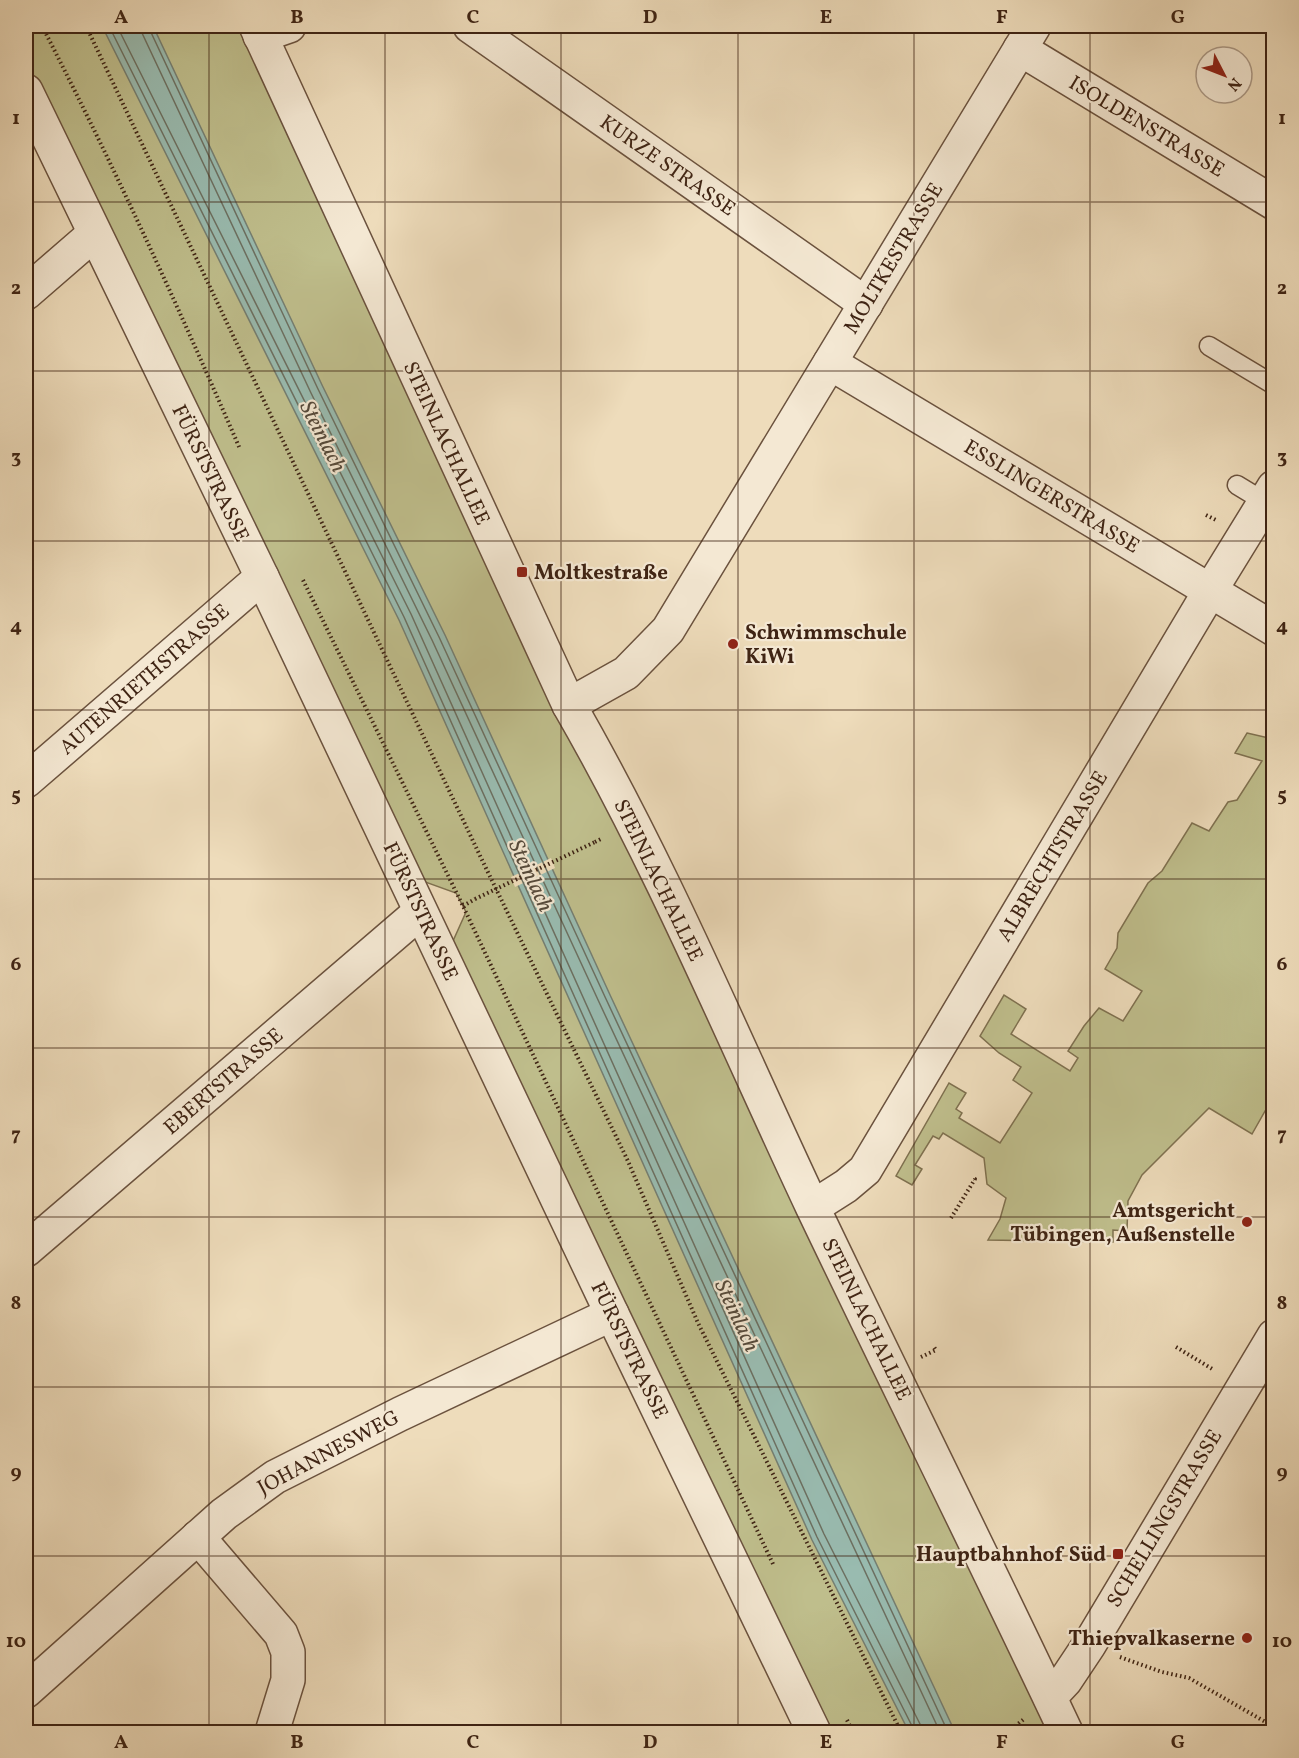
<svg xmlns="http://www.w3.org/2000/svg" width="1299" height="1758" font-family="Vollkorn,serif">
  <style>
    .green { fill: #bfbe8c; stroke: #7f7150; stroke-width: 1.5 }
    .water { fill: #99bcb1; stroke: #757f72; stroke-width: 1.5 }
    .pier { fill: #eedcbb }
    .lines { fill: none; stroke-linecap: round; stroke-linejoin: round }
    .shore { stroke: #6c7062; stroke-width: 1.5 }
    .lane-casing { stroke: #6b523e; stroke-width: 21 }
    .street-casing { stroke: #6b523e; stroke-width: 36 }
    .path { stroke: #3f2414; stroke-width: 4; stroke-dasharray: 1.5 3; stroke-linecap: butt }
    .lane { stroke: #f4e8d3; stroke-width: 18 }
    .street { stroke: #f4e8d3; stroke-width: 33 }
    .path-bridge { stroke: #3f2414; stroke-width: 4; stroke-dasharray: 1.5 3; stroke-linecap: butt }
    .grid { fill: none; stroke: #3f2414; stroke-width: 1.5; stroke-opacity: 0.55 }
    .poi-dot { fill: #8f2418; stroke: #f4e8d3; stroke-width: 2 }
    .labels { text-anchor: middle; stroke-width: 4.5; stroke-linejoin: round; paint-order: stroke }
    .street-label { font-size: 21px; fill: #3f2414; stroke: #f4e8d3 }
    .poi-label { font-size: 21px; font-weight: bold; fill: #3f2414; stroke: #f4e8d3; text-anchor: end }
    .water-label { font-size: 22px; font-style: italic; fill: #564a3b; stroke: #f4e8d3 }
    .neatline { fill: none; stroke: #3f2414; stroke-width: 2 }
    .grid-label { font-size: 20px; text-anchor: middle; font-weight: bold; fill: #3f2414 }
  </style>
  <rect width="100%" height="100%" fill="#eedcbb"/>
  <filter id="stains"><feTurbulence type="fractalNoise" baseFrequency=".00333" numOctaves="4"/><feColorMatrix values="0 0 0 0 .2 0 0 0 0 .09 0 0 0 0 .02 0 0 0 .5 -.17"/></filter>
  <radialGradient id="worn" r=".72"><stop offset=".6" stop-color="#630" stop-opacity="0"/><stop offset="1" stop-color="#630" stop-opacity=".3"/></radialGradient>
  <g class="green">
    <path d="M26,26H256L1066,1732H815L444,961L466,912L456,893L403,874L26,91Z"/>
    <path d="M1247,733L1273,739V1097L1252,1134L1209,1108L1142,1175L1128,1201L1127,1231L1113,1230V1242L988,1240L1000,1219L1006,1198L987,1184L984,1158L943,1133L939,1139L933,1136L915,1165L922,1169L912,1185L896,1176L949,1083L966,1093L956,1109L962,1113L959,1118L1000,1143L1032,1093L1013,1080L1021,1067L999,1053L980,1036L1004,995L1026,1009L1011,1034L1070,1071L1078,1058L1068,1051L1084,1026L1099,1008L1123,1021L1142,991L1105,969L1117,948L1118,933L1148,883L1162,871L1192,823L1209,831L1228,802L1237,800L1262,761L1235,753Z"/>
  </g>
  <path class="water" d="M102,26H153L323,387L445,635L611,997L955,1732H909L812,1540L399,620Z"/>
  <path class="pier" d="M551,858L555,868L515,887L511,877Z"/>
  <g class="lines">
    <g class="shore">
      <path d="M109,26L404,617L817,1537L913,1728L914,1732"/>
      <path d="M117,26L411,614L824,1534L920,1724L921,1732"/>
      <path d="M140,26L142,33L311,393L432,640L599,1002L940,1732"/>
      <path d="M148,26L318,389L439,637L606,999L948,1732"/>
    </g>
    <defs>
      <g id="lane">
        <path d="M1209,346L1274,385"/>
        <path d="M1237,485L1265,502"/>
      </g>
      <g id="street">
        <path d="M256,26L569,705C662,866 733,1038 812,1206C896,1382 983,1556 1066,1732"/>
        <path d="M470,26L866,304"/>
        <path d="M260,36L289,26"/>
        <path d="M1020,49L1274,203"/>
        <path d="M26,91L262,577L612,1314L814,1732"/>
        <path d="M26,293L94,234"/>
        <path d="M830,363L1274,629"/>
        <path d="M569,705L626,673L668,630L1034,26"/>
        <path d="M26,781L262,577"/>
        <path d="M813,1207L846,1186L865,1170L1210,591L1274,487"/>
        <path d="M26,1250L420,912"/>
        <path d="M198,1537L281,1634L288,1652V1680L272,1732"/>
        <path d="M26,1691L224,1514L275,1477L400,1414L612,1314"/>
        <path d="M1050,1697L1065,1681L1089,1645L1274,1336"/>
      </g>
    </defs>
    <use href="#lane" class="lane-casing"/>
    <use href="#street" class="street-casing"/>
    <g class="path">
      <path d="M42,26C113,164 178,306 240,449"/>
      <path d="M86,26L483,862L627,1159L698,1323L901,1732"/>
      <path d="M1206,515L1216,520"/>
      <path d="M303,580L463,906L773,1564"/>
      <path d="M595,842L603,838"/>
      <path d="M463,906L475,899"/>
      <path d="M951,1218L975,1179L972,1177"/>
      <path d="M1176,1347L1214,1370"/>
      <path d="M921,1357L936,1350L934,1347"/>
      <path d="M1120,1657L1162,1672L1189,1678L1274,1727"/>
      <path d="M847,1720L853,1732"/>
      <path d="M1008,1732L1024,1719"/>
    </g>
    <use href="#lane" class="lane"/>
    <use href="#street" class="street"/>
    <path class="path-bridge" d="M475,899L595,842"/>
  </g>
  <path class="grid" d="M209,26V1732M385,26V1732M561,26V1732M738,26V1732M914,26V1732M1090,26V1732M26,202H1274M26,371H1274M26,541H1274M26,710H1274M26,879H1274M26,1048H1274M26,1217H1274M26,1387H1274M26,1556H1274"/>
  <g class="poi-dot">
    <rect x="516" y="566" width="12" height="12" rx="3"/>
    <circle cx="733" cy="644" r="6"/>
    <circle cx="1247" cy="1222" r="6"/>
    <rect x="1112" y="1548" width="12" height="12" rx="3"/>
    <circle cx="1247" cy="1638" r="6"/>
  </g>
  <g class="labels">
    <g class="street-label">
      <text transform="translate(1147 126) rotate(31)" y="7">ISOLDENSTRASSE</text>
      <text transform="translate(668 165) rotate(35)" y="7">KURZE STRASSE</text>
      <text transform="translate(893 258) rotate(-59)" y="7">MOLTKESTRASSE</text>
      <text transform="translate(447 443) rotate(65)" y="7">STEINLACHALLEE</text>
      <text transform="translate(211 473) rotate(64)" y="7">FÜRSTSTRASSE</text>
      <text transform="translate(1052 496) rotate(31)" y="7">ESSLINGERSTRASSE</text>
      <text transform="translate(144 679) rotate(-41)" y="7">AUTENRIETHSTRASSE</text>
      <text transform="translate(1052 856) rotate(-59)" y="7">ALBRECHTSTRASSE</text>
      <text transform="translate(659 880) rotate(64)" y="7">STEINLACHALLEE</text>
      <text transform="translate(421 911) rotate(65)" y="7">FÜRSTSTRASSE</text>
      <text transform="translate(223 1081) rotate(-41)" y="7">EBERTSTRASSE</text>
      <text transform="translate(867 1319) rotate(64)" y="7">STEINLACHALLEE</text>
      <text transform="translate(630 1350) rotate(64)" y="7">FÜRSTSTRASSE</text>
      <text transform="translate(328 1452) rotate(-28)" y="7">JOHANNESWEG</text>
      <text transform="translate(1164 1518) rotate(-59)" y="7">SCHELLINGSTRASSE</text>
    </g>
    <g class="poi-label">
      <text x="534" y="579" text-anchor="start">Moltkestraße</text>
      <text x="745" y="639" text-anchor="start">Schwimmschule<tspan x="745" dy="24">KiWi</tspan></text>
      <text x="1235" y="1217">Amtsgericht<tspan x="1235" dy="24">Tübingen, Außenstelle</tspan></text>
      <text x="1106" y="1561">Hauptbahnhof Süd</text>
      <text x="1235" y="1645">Thiepvalkaserne</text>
    </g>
    <g class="water-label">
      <text transform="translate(324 436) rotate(63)" y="8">Steinlach</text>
      <text transform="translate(532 875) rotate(65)" y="8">Steinlach</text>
      <text transform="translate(738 1315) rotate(65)" y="8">Steinlach</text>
    </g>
  </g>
  <rect width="1299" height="1758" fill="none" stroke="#eedcbb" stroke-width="66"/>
  <g transform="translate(1224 75) rotate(132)"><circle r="28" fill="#f4e8d3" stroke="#ac9a87" stroke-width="1.5"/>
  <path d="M0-4.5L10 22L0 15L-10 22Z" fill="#8f2418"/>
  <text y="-9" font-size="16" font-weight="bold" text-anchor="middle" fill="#3f2414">N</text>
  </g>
  <rect x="33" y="33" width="1233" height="1692" class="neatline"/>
  <g class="grid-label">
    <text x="121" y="23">A</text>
    <text x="297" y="23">B</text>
    <text x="473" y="23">C</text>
    <text x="650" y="23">D</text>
    <text x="826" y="23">E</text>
    <text x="1002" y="23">F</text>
    <text x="1178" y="23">G</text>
    <text x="16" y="124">1</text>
    <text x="1282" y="124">1</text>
    <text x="16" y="294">2</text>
    <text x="1282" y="294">2</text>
    <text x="16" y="463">3</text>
    <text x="1282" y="463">3</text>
    <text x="16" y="632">4</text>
    <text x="1282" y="632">4</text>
    <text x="16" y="801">5</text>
    <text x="1282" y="801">5</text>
    <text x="16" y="970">6</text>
    <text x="1282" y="970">6</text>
    <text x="16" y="1140">7</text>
    <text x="1282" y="1140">7</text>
    <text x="16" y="1309">8</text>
    <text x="1282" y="1309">8</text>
    <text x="16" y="1478">9</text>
    <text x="1282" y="1478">9</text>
    <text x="16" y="1647">10</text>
    <text x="1282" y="1647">10</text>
    <text x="121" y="1748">A</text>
    <text x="297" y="1748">B</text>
    <text x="473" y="1748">C</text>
    <text x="650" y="1748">D</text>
    <text x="826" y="1748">E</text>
    <text x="1002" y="1748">F</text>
    <text x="1178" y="1748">G</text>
  </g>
  <rect width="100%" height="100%" filter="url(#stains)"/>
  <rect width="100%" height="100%" fill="url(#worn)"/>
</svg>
